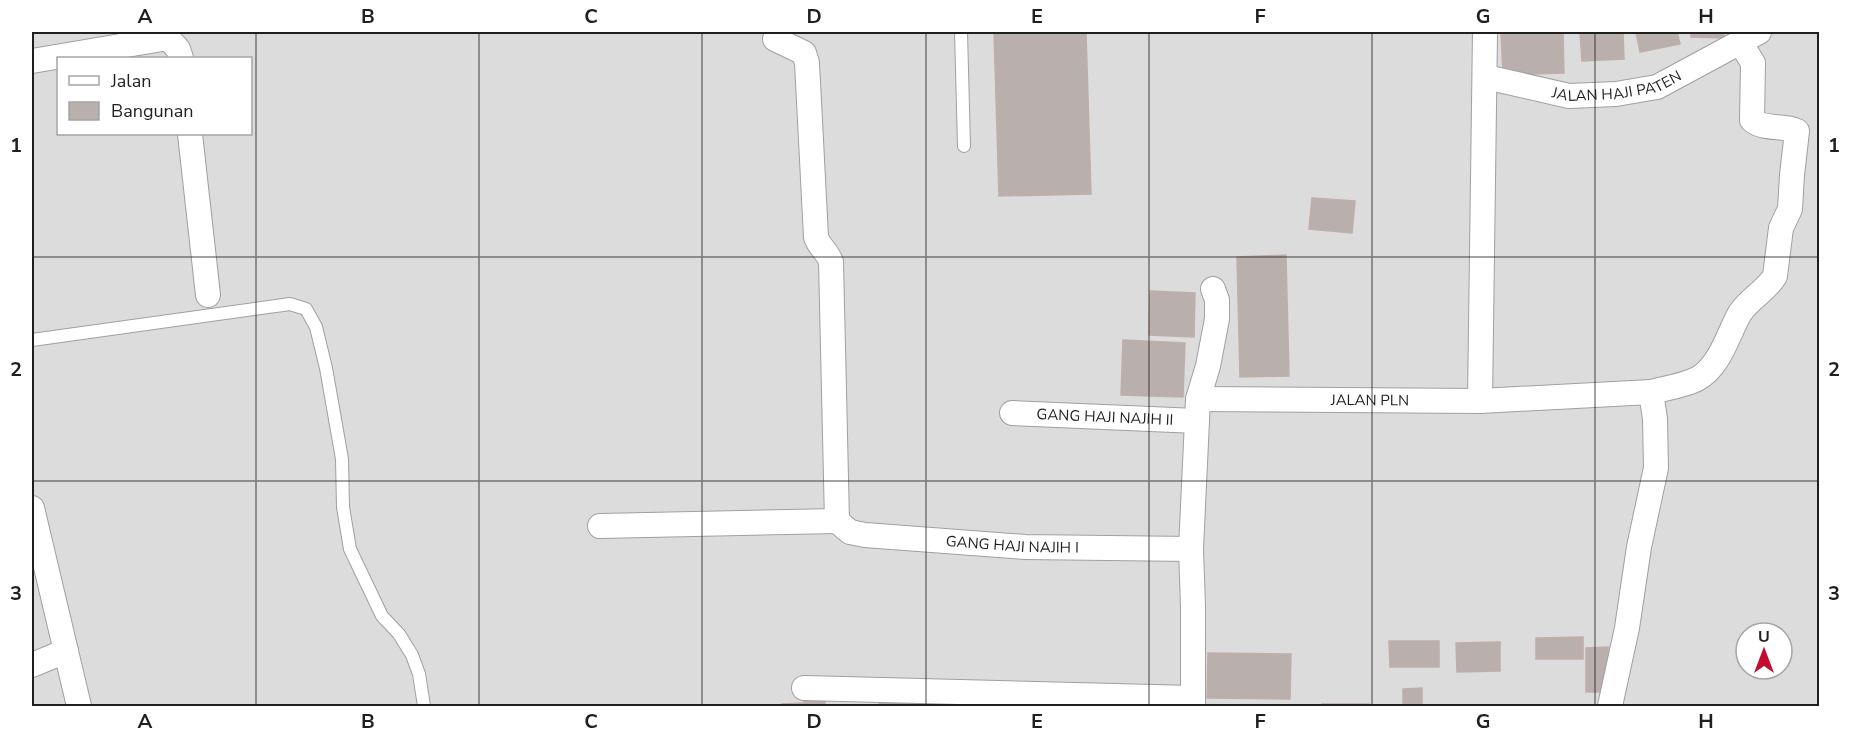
<svg xmlns="http://www.w3.org/2000/svg" width="1851" height="738" font-family="'Nunito Sans',sans-serif">
  <style>
    .residential { fill: #dddcdd; fill-rule: evenodd }
    .building { fill: #b9afac; stroke: #c0afa9; stroke-width: 1.5 }
    .lines { fill: none; stroke-linecap: round; stroke-linejoin: round }
    .lane-casing { stroke: #a0a0a0; stroke-width: 14 }
    .street-casing { stroke: #a0a0a0; stroke-width: 26 }
    .lane { stroke: #fff; stroke-width: 12 }
    .street { stroke: #fff; stroke-width: 24 }
    .grid { fill: none; stroke: #1f1f1f; stroke-width: 1.5; stroke-opacity: 0.55 }
    .labels { text-anchor: middle; stroke-width: 4.5; stroke-linejoin: round; paint-order: stroke }
    .street-label { font-size: 15px; fill: #1f1f1f; stroke: #fff }
    .neatline { fill: none; stroke: #1f1f1f; stroke-width: 2 }
    .grid-label { font-size: 20px; text-anchor: middle; font-weight: bold; fill: #1f1f1f }
  </style>
  <rect width="100%" height="100%" fill="#efebe6"/>
  <path class="residential" d="M32,32H1819V706H32ZM58,58H250V134H58ZM1746,633H1782V669H1746Z"/>
  <g class="building">
    <path d="M994,32H1086L1091,194L999,196Z"/>
    <path d="M1501,32H1563L1564,73L1503,75Z"/>
    <path d="M1580,32H1623L1624,59L1582,61Z"/>
    <path d="M1636,32H1677L1680,44L1640,52Z"/>
    <path d="M1691,32H1724V38L1691,37Z"/>
    <path d="M1312,198L1355,201L1352,233L1309,229Z"/>
    <path d="M1286,255L1289,376L1240,377L1237,257Z"/>
    <path d="M1150,291L1195,293L1194,337L1149,335Z"/>
    <path d="M1123,340L1185,343L1183,397L1121,395Z"/>
    <path d="M1583,637V659H1536V638Z"/>
    <path d="M1389,641H1439V667H1390Z"/>
    <path d="M1500,642V671L1457,672L1456,643Z"/>
    <path d="M1608,647L1609,692H1586V648Z"/>
    <path d="M1208,653L1291,654L1290,699L1207,698Z"/>
    <path d="M1422,688V706H1403V689Z"/>
    <path d="M919,694L920,706H879V695Z"/>
    <path d="M825,695V706H783L782,704L804,703V696Z"/>
    <path d="M992,696V706H968V697Z"/>
    <path d="M957,698L958,706H937L936,699Z"/>
    <rect x="1322" y="704" width="47" height="2"/>
  </g>
  <g class="lines">
    <defs>
      <g id="lane">
        <path d="M961,32L964,146"/>
        <path d="M32,340L290,304L306,309L316,327L326,368L342,459L343,507L350,549L382,616L399,634L412,655L419,674L424,706"/>
      </g>
      <g id="street">
        <path d="M775,39L804,53L807,63L816,237C819,247 828,252 831,262L837,521"/>
        <path d="M32,61L168,38L178,49L181,58"/>
        <path id="s1" d="M1486,77L1569,96L1616,94L1657,87L1759,32"/>
        <path d="M190,134L208,295"/>
        <path d="M1651,392C1666,388 1683,386 1697,379C1720,367 1728,334 1740,313C1750,298 1767,290 1775,276L1781,228L1790,209L1792,175L1797,131C1784,125 1763,130 1752,120L1753,63L1740,42"/>
        <path id="s2" d="M1198,399L1480,401L1651,392L1655,419L1656,468L1639,547L1627,628L1610,706"/>
        <path d="M1480,401L1485,32"/>
        <path id="s3" d="M1012,413L1197,421"/>
        <path d="M32,508L79,706"/>
        <path id="s4" d="M837,521L850,532L865,535L1025,547L1191,549"/>
        <path d="M600,526L837,521"/>
        <path d="M32,665L66,651"/>
        <path d="M804,688L1193,698"/>
        <path d="M1193,706V607L1191,549L1197,421L1198,399L1208,366L1217,319V300L1213,289"/>
      </g>
    </defs>
    <use href="#lane" class="lane-casing"/>
    <use href="#street" class="street-casing"/>
    <use href="#lane" class="lane"/>
    <use href="#street" class="street"/>
  </g>
  <path class="grid" d="M256,32V706M479,32V706M702,32V706M926,32V706M1149,32V706M1372,32V706M1595,32V706M32,257H1820M32,481H1820"/>
  <g class="labels">
    <g class="street-label">
      <text dy="5" stroke="none"><textPath href="#s1" startOffset="134">JALAN HAJI PATEN</textPath></text>
      <text dy="5" stroke="none"><textPath href="#s2" startOffset="172">JALAN PLN</textPath></text>
      <text dy="5" stroke="none"><textPath href="#s3" startOffset="93">GANG HAJI NAJIH II</textPath></text>
      <text dy="5" stroke="none"><textPath href="#s4" startOffset="180">GANG HAJI NAJIH I</textPath></text>
    </g>
  </g>
  <rect width="1851" height="738" fill="none" stroke="#ffffff" stroke-width="66"/>
  <rect x="57" y="57" width="195" height="78" fill="#ffffff" stroke="#a5a5a5" stroke-width="1.5"/>
  <rect x="69" y="76" width="30" height="9" fill="#ffffff" stroke="#a5a5a5" stroke-width="1.5"/>
  <text x="111" y="87" font-size="18" fill="#1f1f1f">Jalan</text>
  <rect x="69" y="102" width="30" height="18" fill="#b9afac" stroke="#a5a5a5" stroke-width="1.5"/>
  <text x="111" y="117" font-size="18" fill="#1f1f1f">Bangunan</text>
  <g transform="translate(1764 651)"><circle r="28" fill="#ffffff" stroke="#a5a5a5" stroke-width="1.5"/>
  <path d="M0-4.5L10 22L0 15L-10 22Z" fill="#c20d2f"/>
  <text y="-9" font-size="16" font-weight="bold" text-anchor="middle" fill="#1f1f1f">U</text>
  </g>
  <rect x="33" y="33" width="1785" height="672" class="neatline"/>
  <g class="grid-label">
    <text x="145" y="23">A</text>
    <text x="368" y="23">B</text>
    <text x="591" y="23">C</text>
    <text x="814" y="23">D</text>
    <text x="1037" y="23">E</text>
    <text x="1260" y="23">F</text>
    <text x="1483" y="23">G</text>
    <text x="1706" y="23">H</text>
    <text x="16" y="152">1</text>
    <text x="1834" y="152">1</text>
    <text x="16" y="376">2</text>
    <text x="1834" y="376">2</text>
    <text x="16" y="600">3</text>
    <text x="1834" y="600">3</text>
    <text x="145" y="728">A</text>
    <text x="368" y="728">B</text>
    <text x="591" y="728">C</text>
    <text x="814" y="728">D</text>
    <text x="1037" y="728">E</text>
    <text x="1260" y="728">F</text>
    <text x="1483" y="728">G</text>
    <text x="1706" y="728">H</text>
  </g>
</svg>
